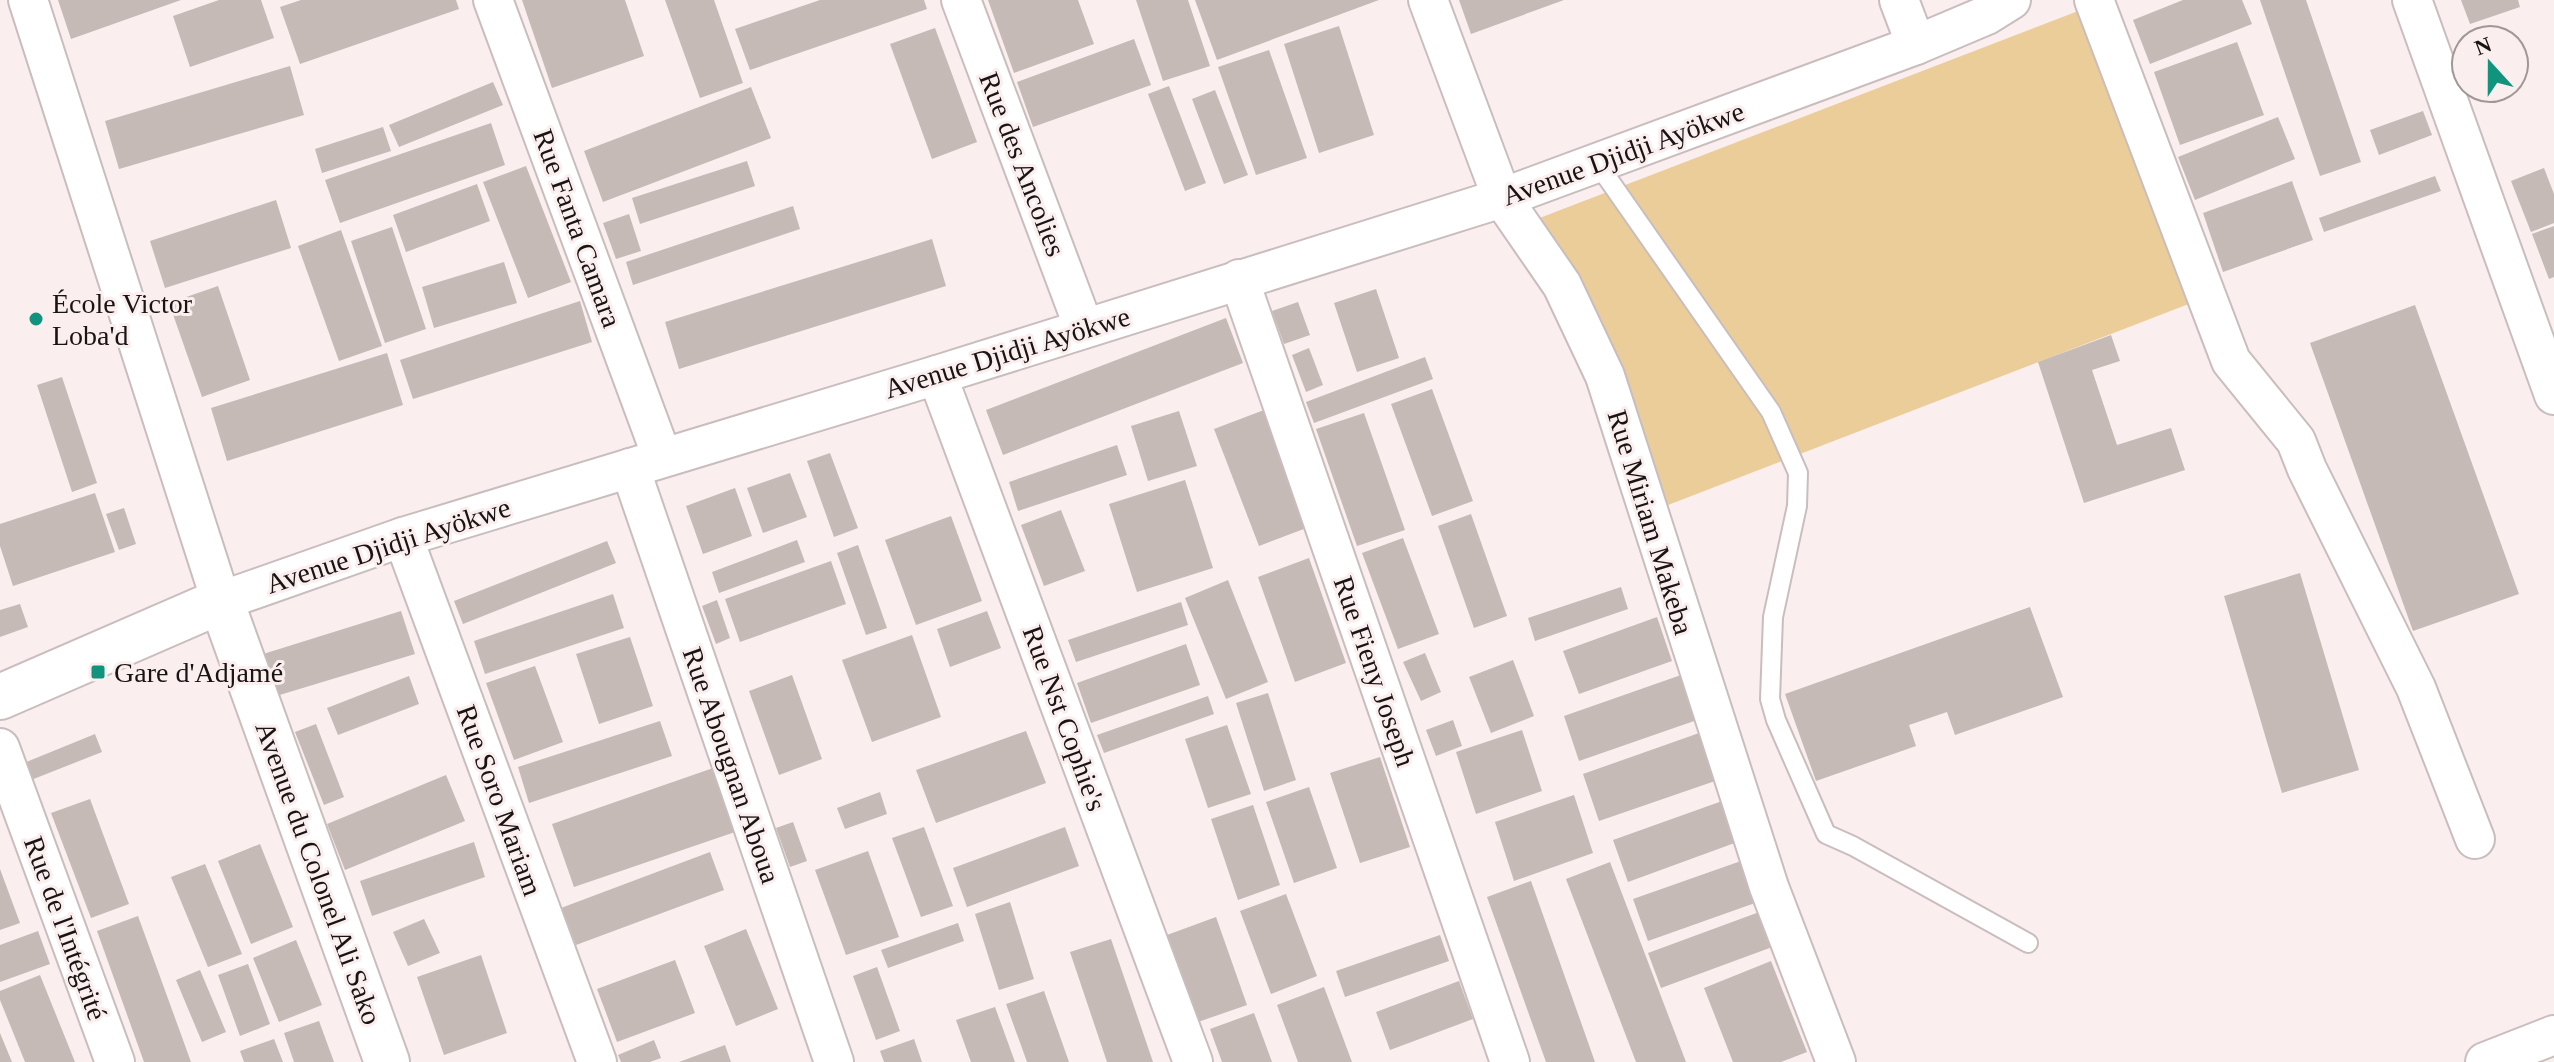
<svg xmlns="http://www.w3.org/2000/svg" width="2554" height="1062" font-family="'Times New Roman',serif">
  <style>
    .green { fill: #ebcd9a }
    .building { fill: #c5bab5 }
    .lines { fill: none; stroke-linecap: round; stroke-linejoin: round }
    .lane-casing { stroke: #c9bdbd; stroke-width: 22 }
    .street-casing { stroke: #c9bdbd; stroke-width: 42 }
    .secondary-casing { stroke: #c9bdbd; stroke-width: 48 }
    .lane { stroke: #fff; stroke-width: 18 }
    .street { stroke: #fff; stroke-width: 38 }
    .secondary { stroke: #fff; stroke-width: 44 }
    .poi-dot { fill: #10947e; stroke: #fbeeee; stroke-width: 3 }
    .labels { text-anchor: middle; stroke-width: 6; stroke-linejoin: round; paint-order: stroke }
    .street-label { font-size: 28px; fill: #181414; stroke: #fbeeee }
    .poi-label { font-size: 28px; fill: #181414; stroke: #fbeeee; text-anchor: start }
  </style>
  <rect width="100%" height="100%" fill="#fbeeee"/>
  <path class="green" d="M2086,8L2199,300L1637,517L1524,224Z"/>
  <g class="building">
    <path d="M58,0H181L71,39Z"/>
    <path d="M219,0H261L274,38L190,67L173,16Z"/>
    <path d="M301,0H456L459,9L300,64L280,7Z"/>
    <path d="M522,0H625L644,56L552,88Z"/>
    <path d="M665,0H714L743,83L700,98Z"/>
    <path d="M820,0H924L927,9L750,70L735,29Z"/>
    <path d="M988,0H1078L1094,44L1014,73Z"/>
    <path d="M1136,0H1188L1210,66L1163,81Z"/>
    <path d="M1195,0H1379L1217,60Z"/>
    <path d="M1459,0H1564L1471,34Z"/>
    <path d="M2183,0H2242L2252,24L2150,64L2133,20Z"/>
    <path d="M2260,0H2306L2361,162L2320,176Z"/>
    <path d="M2461,0H2518L2520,7L2470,24Z"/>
    <path d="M1339,26L1374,135L1319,153L1284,44Z"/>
    <path d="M935,28L977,142L932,159L890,44Z"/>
    <path d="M1134,39L1151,85L1033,127L1017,82Z"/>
    <path d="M2237,42L2264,115L2180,145L2154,72Z"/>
    <path d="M1269,50L1307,158L1256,175L1218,67Z"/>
    <path d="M290,66L304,115L119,169L105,121Z"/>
    <path d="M493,82L503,105L399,147L389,125Z"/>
    <path d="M1169,86L1206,183L1185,191L1148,94Z"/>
    <path d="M751,87L771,138L603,202L584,151Z"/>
    <path d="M1215,90L1248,175L1224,184L1192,99Z"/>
    <path d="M2423,111L2432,135L2379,155L2370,130Z"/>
    <path d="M2278,117L2295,159L2195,200L2178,157Z"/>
    <path d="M491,123L505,165L340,223L325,180Z"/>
    <path d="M383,127L391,151L322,173L315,149Z"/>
    <path d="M747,161L755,186L640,224L632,198Z"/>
    <path d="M526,166L571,282L528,298L483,182Z"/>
    <path d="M2544,168L2554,194V223L2531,232L2511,181Z"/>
    <path d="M2435,176L2441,191L2324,232L2319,218Z"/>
    <path d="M2292,181L2313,240L2223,272L2203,213Z"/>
    <path d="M477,184L490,221L406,252L393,215Z"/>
    <path d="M276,200L291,248L165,288L150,241Z"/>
    <path d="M793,206L800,229L633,285L626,262Z"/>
    <path d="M629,214L641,251L616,259L603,223Z"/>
    <path d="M2554,226V277L2549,279L2532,234Z"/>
    <path d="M392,227L426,329L385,343L351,241Z"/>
    <path d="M341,230L382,346L339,361L298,246Z"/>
    <path d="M932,239L946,286L679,369L665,322Z"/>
    <path d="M504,262L517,303L434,328L422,287Z"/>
    <path d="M218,286L250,380L202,397L169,303Z"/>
    <path d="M1376,289L1399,358L1357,372L1334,303Z"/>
    <path d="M580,301L592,342L413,399L400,360Z"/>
    <path d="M1298,302L1310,335L1284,344L1272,311Z"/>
    <path d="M2415,305L2519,594L2413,631L2310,343Z"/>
    <path d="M1226,318L1243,363L1003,455L986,410Z"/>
    <path d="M2111,335L2120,361L2092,370L2117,445L2171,428L2185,470L2084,503L2038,362Z"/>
    <path d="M1309,348L1323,385L1306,392L1292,355Z"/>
    <path d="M387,353L403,405L227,461L211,408Z"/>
    <path d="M1425,357L1433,379L1314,423L1306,402Z"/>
    <path d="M62,377L97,483L72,492L37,385Z"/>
    <path d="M1432,389L1473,501L1432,516L1391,404Z"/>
    <path d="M1264,410L1309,527L1259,546L1214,429Z"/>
    <path d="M1179,411L1197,466L1148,481L1131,426Z"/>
    <path d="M1364,413L1405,530L1357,546L1316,429Z"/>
    <path d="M1117,445L1127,475L1018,511L1009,482Z"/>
    <path d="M830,453L858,528L834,537L807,461Z"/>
    <path d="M790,473L807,517L763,533L747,488Z"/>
    <path d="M1185,480L1213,568L1137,592L1109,504Z"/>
    <path d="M735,488L752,536L703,554L686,506Z"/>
    <path d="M95,493L115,552L13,586L0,546V524Z"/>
    <path d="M124,508L136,544L119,550L106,514Z"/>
    <path d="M1061,510L1085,571L1044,586L1021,525Z"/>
    <path d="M1471,514L1507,616L1474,628L1438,526Z"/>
    <path d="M951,516L982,601L916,625L885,540Z"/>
    <path d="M1403,538L1439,634L1398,649L1362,553Z"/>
    <path d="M797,540L805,562L719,593L712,572Z"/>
    <path d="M607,541L616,563L463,624L454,601Z"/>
    <path d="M858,545L887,628L866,635L837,553Z"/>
    <path d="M1309,558L1346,663L1295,682L1258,577Z"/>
    <path d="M831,561L846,604L740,642L725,599Z"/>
    <path d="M2300,573L2359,770L2282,793L2224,596Z"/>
    <path d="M1228,580L1268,682L1226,699L1185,598Z"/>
    <path d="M1621,587L1628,609L1535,641L1528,618Z"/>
    <path d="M613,594L624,628L485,674L474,641Z"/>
    <path d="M717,600L730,638L716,644L702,606Z"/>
    <path d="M1181,602L1188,625L1076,662L1068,640Z"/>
    <path d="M20,604L28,627L0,637V610Z"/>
    <path d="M2030,607L2063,697L1955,735L1947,712L1909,725L1916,746L1816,781L1785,694Z"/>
    <path d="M401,611L415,654L273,697L260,655Z"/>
    <path d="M987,611L1001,648L950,667L937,629Z"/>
    <path d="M1657,617L1672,661L1579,694L1563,651Z"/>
    <path d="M912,635L941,717L872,742L842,660Z"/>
    <path d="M630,637L653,706L599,724L576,654Z"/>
    <path d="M1186,644L1200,685L1091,723L1077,683Z"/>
    <path d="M1425,653L1441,692L1421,701L1403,662Z"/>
    <path d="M1513,660L1534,716L1491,733L1469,677Z"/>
    <path d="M535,666L563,742L514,760L486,683Z"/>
    <path d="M792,675L822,759L779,775L749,691Z"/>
    <path d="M1681,675L1697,720L1579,761L1564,716Z"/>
    <path d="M409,676L419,704L338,735L327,708Z"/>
    <path d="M1268,693L1296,780L1264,791L1236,703Z"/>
    <path d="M1208,696L1214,714L1104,753L1097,735Z"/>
    <path d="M1453,720L1462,746L1436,756L1426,730Z"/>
    <path d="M660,721L672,756L529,803L518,767Z"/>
    <path d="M316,724L344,797L324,805L295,732Z"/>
    <path d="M1227,725L1251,794L1208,808L1185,739Z"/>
    <path d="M1522,730L1542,791L1476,814L1456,752Z"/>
    <path d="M1026,731L1046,783L936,823L916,770Z"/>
    <path d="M1702,732L1718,780L1599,821L1583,774Z"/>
    <path d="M95,734L102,752L26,782L19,765Z"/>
    <path d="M1380,757L1410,847L1360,863L1330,773Z"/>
    <path d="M716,767L738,831L574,887L552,824Z"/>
    <path d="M446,775L465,821L345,870L327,824Z"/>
    <path d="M1309,787L1337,868L1294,883L1266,802Z"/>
    <path d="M880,792L887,814L845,829L837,808Z"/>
    <path d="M1574,795L1593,853L1514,881L1495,822Z"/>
    <path d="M90,799L129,904L91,918L51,813Z"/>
    <path d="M1725,800L1740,841L1628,882L1613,840Z"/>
    <path d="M1253,805L1280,885L1238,900L1211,819Z"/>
    <path d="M793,822L807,861L790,867L776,828Z"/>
    <path d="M924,827L953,906L921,917L892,838Z"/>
    <path d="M1065,827L1079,866L967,907L953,868Z"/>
    <path d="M474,842L485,877L372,916L360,881Z"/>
    <path d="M260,844L293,927L251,944L218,861Z"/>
    <path d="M868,851L899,937L846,955L815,870Z"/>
    <path d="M710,852L724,890L576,945L561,908Z"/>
    <path d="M1741,861L1755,903L1648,941L1633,899Z"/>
    <path d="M1610,862L1686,1062H1636L1566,879Z"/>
    <path d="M205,864L242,954L208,967L171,877Z"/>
    <path d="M0,869L20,923L0,930Z"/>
    <path d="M1531,881L1595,1062H1546L1487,897Z"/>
    <path d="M1286,894L1317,976L1271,994L1240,911Z"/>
    <path d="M1010,902L1034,979L999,990L975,914Z"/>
    <path d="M1762,911L1775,946L1661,988L1648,953Z"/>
    <path d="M138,916L191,1062H144L97,931Z"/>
    <path d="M1216,917L1247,1005L1198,1022L1167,935Z"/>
    <path d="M424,919L440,953L408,966L393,932Z"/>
    <path d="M958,923L964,941L888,968L881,950Z"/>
    <path d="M746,929L778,1009L736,1026L704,946Z"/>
    <path d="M38,931L50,964L0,982V945Z"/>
    <path d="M1440,935L1449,961L1345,997L1336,971Z"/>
    <path d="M1111,939L1153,1062H1107L1070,952Z"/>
    <path d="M296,940L322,1005L279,1022L253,958Z"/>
    <path d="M481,955L507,1033L444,1055L417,977Z"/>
    <path d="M675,960L695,1013L617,1042L597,989Z"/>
    <path d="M1771,961L1807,1052L1781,1062H1733L1704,988Z"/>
    <path d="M248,964L270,1024L240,1036L218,975Z"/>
    <path d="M877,967L900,1031L876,1040L853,976Z"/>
    <path d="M200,970L226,1032L202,1042L176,980Z"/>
    <path d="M40,975L75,1062H25L0,1000V991Z"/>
    <path d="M1459,981L1473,1019L1390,1050L1376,1012Z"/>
    <path d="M1324,987L1352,1062H1298L1277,1005Z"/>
    <path d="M1044,991L1069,1062H1027L1006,1004Z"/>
    <path d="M995,1007L1015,1062H971L956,1020Z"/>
    <path d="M1254,1013L1272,1062H1222L1210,1029Z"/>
    <path d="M319,1021L334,1062H294L284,1033Z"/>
    <path d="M0,1033L12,1062H0Z"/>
    <path d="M274,1039L283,1062H244L240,1051Z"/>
    <path d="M914,1039L922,1062H884L880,1051Z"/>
    <path d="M654,1040L661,1058L650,1062H621L618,1055Z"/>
    <path d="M725,1045L731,1062H679Z"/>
  </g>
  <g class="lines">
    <defs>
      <path id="lane" d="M1597,163L1771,412L1798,473L1797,506L1773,617L1770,699L1776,720L1826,834L1853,846L2028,943"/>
      <g id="street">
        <path d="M28,0L221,601L403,537L937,375L1502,198L1916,45L1987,15L2011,0"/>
        <path d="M493,0L662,457"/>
        <path d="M961,0L1084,328"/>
        <path d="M1428,0L1502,198L1562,285L1605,376L1769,887L1836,1062"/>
        <path d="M1899,0L1916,45"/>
        <path d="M2094,0L2231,361L2296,441L2307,469L2416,688L2475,839"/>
        <path d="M2412,0L2554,395"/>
        <path d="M1239,279L1510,1062"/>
        <path d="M937,375L1193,1062"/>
        <path d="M630,468L834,1062"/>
        <path d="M403,537L597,1062"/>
        <path d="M0,748L115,1062"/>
        <path d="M2485,1062L2554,1035"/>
      </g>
      <path id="secondary" d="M0,697L221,601L387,1062"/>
    </defs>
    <use href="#lane" class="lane-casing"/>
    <use href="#street" class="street-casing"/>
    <use href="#secondary" class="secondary-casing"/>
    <use href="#lane" class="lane"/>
    <use href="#street" class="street"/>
    <use href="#secondary" class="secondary"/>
  </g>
  <g class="poi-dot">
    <circle cx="36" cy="319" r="8"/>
    <rect x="90" y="664" width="16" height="16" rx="4"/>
  </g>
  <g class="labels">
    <g class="street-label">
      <text transform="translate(1623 153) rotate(-20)" y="10">Avenue Djidji Ayökwe</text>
      <text transform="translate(1023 164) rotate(69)" y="10">Rue des Ancolies</text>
      <text transform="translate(578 228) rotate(70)" y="10">Rue Fanta Camara</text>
      <text transform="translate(1007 352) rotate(-17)" y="10">Avenue Djidji Ayökwe</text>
      <text transform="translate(1651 522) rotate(73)" y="10">Rue Miriam Makeba</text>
      <text transform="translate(388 545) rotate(-18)" y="10">Avenue Djidji Ayökwe</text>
      <text transform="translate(1375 671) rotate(71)" y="10">Rue Fieny Joseph</text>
      <text transform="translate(1065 718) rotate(70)" y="10">Rue Nst Cophie's</text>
      <text transform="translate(732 765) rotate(71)" y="10">Rue Abougnan Aboua</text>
      <text transform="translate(500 800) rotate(70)" y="10">Rue Soro Mariam</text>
      <text transform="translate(319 873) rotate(70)" y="10">Avenue du Colonel Ali Sako</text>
      <text transform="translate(66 928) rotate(70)" y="10">Rue de l'Intégrité</text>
    </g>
    <g class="poi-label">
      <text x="52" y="313">École Victor<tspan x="52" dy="32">Loba'd</tspan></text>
      <text x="114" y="682">Gare d'Adjamé</text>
    </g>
  </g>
  <g transform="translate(2490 64) rotate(339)"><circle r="38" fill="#fbeeee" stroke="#a09797" stroke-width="2"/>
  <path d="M0-6L14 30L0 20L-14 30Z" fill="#10947e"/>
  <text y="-12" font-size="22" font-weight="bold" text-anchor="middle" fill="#181414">N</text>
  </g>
</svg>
